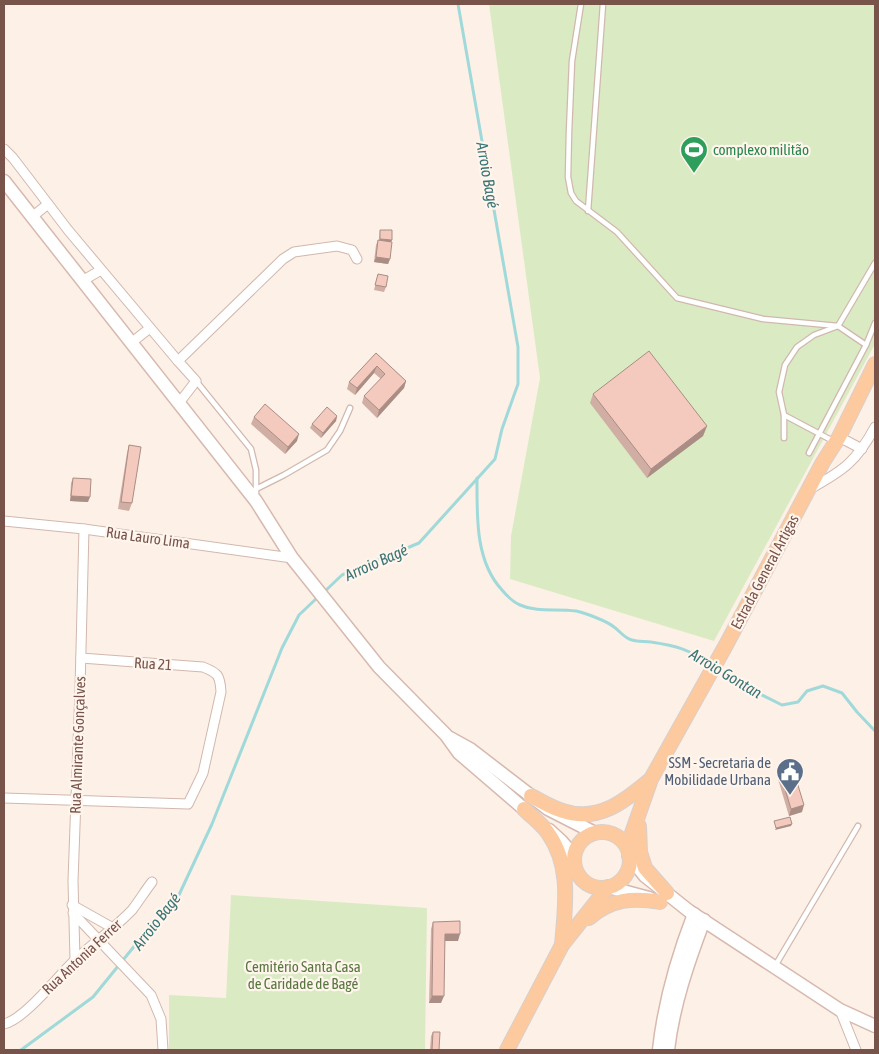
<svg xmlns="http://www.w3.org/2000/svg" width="879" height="1054" font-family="'Asap Condensed',sans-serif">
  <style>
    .green { fill: #daebc4 }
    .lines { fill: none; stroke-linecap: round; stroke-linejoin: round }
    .stream { stroke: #a0d9d9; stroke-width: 3 }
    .lane-casing { stroke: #d1b8ae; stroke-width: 7 }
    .street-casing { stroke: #d1b8ae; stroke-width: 11 }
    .secondary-casing { stroke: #d7b9ae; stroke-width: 15 }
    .primary-casing { stroke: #d9cfcc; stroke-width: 16 }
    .lane { stroke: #fff; stroke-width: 4.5 }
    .street { stroke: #fff; stroke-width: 9 }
    .secondary { stroke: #fff; stroke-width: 12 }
    .primary { stroke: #fcca9e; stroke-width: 14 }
    .wall { fill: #d1aea3 }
    .shaded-wall { fill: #aa8d84 }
    .building { fill: #f3cabd; stroke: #aa8d84 }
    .labels { text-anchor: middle; stroke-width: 4.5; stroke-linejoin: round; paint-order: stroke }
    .leisure-label { font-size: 15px; fill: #27864d; stroke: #fff5ed; text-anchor: start }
    .street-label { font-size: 15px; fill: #77534a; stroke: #fff5ed }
    .service-label { font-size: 15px; fill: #4e5e75; stroke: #fff5ed; text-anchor: end }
    .park-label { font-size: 15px; fill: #58773f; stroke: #fff5ed }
    .water-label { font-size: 16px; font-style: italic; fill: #3a7475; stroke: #fff5ed }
  </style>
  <rect width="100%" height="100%" fill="#fdf0e6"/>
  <g class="green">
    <path d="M489,4H875V344L714,641L510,579L511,536L540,378Z"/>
    <path d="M231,895L427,908L425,1050H169V995L226,998Z"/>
  </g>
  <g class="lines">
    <g class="stream">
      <path d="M477,478C477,516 475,561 502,590C507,596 513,602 520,605C538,613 557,608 576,611C585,613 607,621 614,627C621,632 624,638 632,640C638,642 645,641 651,642C677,646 688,649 710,664"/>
      <path d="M323,593L342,575L419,543L495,459L502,429L518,384V347L458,4"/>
      <path d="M717,669L736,682L782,705L798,702L807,691L823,686L842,693L857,712L875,731"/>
      <path d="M21,1050L93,997L145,933L178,897L212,824L282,648L299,615L318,597"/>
    </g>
    <defs>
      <g id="lane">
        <path d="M581,4L572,61L569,132L568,177L571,193L576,201L617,232L677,298L763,319L838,326L866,345"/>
        <path d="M588,211L603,4"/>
        <path d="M196,381L251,449L256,470V497"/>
        <path d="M784,415L835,442"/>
        <path d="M784,438V415L779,392L785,365L797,347L814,335L838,326L875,263"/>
        <path d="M809,453L866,345L875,323"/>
        <path d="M256,489L284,475L327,450L340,431L350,408"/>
        <path d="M775,966L858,826"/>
      </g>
      <g id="street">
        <path d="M4,149L13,158L68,230L178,361"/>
        <path d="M32,217L48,204"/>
        <path d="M82,281L101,270"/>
        <path d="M131,343L150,328"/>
        <path d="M179,403L196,381L178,361L283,259L294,252L337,246L352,250L357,259"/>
        <path d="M839,437L862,449"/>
        <path d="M810,489C844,470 856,462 875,427"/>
        <path d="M4,521L84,529L292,558"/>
        <path d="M4,798L188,804L203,773L221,692C220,675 218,673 203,667L81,658"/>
        <path d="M72,905L113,928"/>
        <path d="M73,913L151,995L161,1019L163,1050"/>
        <path d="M75,960L73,881L80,689L84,529"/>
        <path d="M840,1010L856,1050"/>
        <path d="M4,1024C25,1019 57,977 74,961C93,943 114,929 132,910C139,901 145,891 152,882"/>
      </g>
      <g id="secondary">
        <path d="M4,181L256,501L292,558L379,667L446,735L459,753L531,815"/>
        <path d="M450,738L470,749L548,809L595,833"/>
        <path d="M549,830L561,841L574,856"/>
        <path d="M629,856L645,876L689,911L840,1010L875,1026"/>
        <path d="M608,887L649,898"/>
        <path d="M659,1050C664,1004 677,958 694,914"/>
        <path d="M668,1050C673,1006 688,962 704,920"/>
      </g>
      <g id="primary">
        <path d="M531,796C541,801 552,808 563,811C598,823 625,801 650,780"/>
        <path d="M524,809C532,817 542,824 548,833C572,867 565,907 562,945"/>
        <path d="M639,826L640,852L645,868L667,893"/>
        <circle cx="602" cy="860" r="28"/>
        <path d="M629,856L631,836L651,779L726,645L823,462L839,437L875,364"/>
        <path d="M589,918C611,899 633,897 660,902"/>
        <path d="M507,1050L562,945L608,887"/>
      </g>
    </defs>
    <use href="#lane" class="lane-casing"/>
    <use href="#street" class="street-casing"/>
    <use href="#secondary" class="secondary-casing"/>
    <use href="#primary" class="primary-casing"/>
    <use href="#lane" class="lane"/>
    <use href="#street" class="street"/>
    <use href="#secondary" class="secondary"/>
    <use href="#primary" class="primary"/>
  </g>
  <g class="wall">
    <path d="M380,230L391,242L390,259L388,264L374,262L376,245L378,240H379Z"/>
    <path d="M378,274L386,287L384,292L374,290Z"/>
    <path d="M376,353L406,381L404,388L377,418L362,403L364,396L381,379L374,373L355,395L347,389L349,382Z"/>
    <path d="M593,394L707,426L703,436L647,478L590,403Z"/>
    <path d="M337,416L336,421L321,438L310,428L312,424Z"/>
    <path d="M254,417L297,441L285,454L251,424Z"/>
    <path d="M129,445L132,503L129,511L118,509L127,453Z"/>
    <path d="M73,478L88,502L70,501L71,483Z"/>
    <path d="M780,772L802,812L789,816L778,779Z"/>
    <path d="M433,922L458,941H445L441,1003H429L431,929Z"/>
    <path d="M433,1032L439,1050H430L431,1036Z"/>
  </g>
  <g class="shaded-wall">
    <path d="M380,239L392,240L391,242H379Z"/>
    <path d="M376,257L390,259L388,264L374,262Z"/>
    <path d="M377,366L374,373L355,395L357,388Z"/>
    <path d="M406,381L404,388L377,418L379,410Z"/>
    <path d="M337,416L336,421L321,438L323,433Z"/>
    <path d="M707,426L703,436L647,478L651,469Z"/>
    <path d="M299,434L297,441L285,454L288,447Z"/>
    <path d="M71,496L90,497L88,502L70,501Z"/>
    <path d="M804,805L802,812L789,816L791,809Z"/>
    <path d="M792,824L791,826L775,830L776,828Z"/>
    <path d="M445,934H460L458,941H442Z"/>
    <path d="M432,996H444L441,1003H429Z"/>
  </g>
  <g class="building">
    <path d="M380,230H392V240L380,239Z"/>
    <path d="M378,240L392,242L390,259L376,257Z"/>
    <path d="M378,274L388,276L386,287L375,285Z"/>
    <path d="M649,351L707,426L651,469L593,394Z"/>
    <path d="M376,353L406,381L379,410L364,396L385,374L377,366L357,388L349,382Z"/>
    <path d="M265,404L299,434L288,447L254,417Z"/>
    <path d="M327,407L337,416L323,433L312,424Z"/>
    <path d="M129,445L141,447L132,503L121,502Z"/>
    <path d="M73,478L91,479L90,497L71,496Z"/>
    <path d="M793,769L804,805L791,809L780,772Z"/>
    <path d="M790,817L792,824L776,828L774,821Z"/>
    <path d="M460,921V934H445L444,996H432L433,922Z"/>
    <path d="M433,1032H440L439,1050H432Z"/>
  </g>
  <defs>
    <symbol id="stadium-pin" viewBox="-11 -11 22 30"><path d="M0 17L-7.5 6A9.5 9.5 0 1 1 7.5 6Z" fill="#2e9e5b" stroke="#fff5ed"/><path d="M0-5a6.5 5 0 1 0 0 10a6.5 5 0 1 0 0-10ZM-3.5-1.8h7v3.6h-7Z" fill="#fff"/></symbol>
    <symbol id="civic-pin" viewBox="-11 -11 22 30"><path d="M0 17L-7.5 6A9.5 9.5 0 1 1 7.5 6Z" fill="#5c6f8a" stroke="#fff5ed"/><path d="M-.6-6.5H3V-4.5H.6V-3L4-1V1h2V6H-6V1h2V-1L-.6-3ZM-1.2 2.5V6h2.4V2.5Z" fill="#fff"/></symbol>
  </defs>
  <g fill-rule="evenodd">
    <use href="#stadium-pin" x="678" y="134" width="32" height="43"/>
    <use href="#civic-pin" x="774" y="756" width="32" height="43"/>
  </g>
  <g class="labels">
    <g class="leisure-label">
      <text x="713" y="155">complexo militão</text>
    </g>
    <g class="street-label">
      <text transform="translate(148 538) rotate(8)" y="5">Rua Lauro Lima</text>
      <text transform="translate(765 572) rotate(-62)" y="5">Estrada General Artigas</text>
      <text transform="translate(153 664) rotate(4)" y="5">Rua 21</text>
      <text transform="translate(78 745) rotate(-88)" y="5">Rua Almirante Gonçalves</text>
      <text transform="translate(82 957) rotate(-43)" y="5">Rua Antonia Ferrer</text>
    </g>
    <g class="service-label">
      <text x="771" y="768">SSM - Secretaria de<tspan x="771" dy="17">Mobilidade Urbana</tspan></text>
    </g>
    <g class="park-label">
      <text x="303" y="972">Cemitério Santa Casa<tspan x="303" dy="17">de Caridade de Bagé</tspan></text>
    </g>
    <g class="water-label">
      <text transform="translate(488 175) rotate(80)" y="6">Arroio Bagé</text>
      <text transform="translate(376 562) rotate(-24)" y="6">Arroio Bagé</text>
      <text transform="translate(726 673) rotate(31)" y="6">Arroio Gontan</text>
      <text transform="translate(156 921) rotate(-52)" y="6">Arroio Bagé</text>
    </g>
  </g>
  <rect width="879" height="1054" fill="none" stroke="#77534a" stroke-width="10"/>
</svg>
